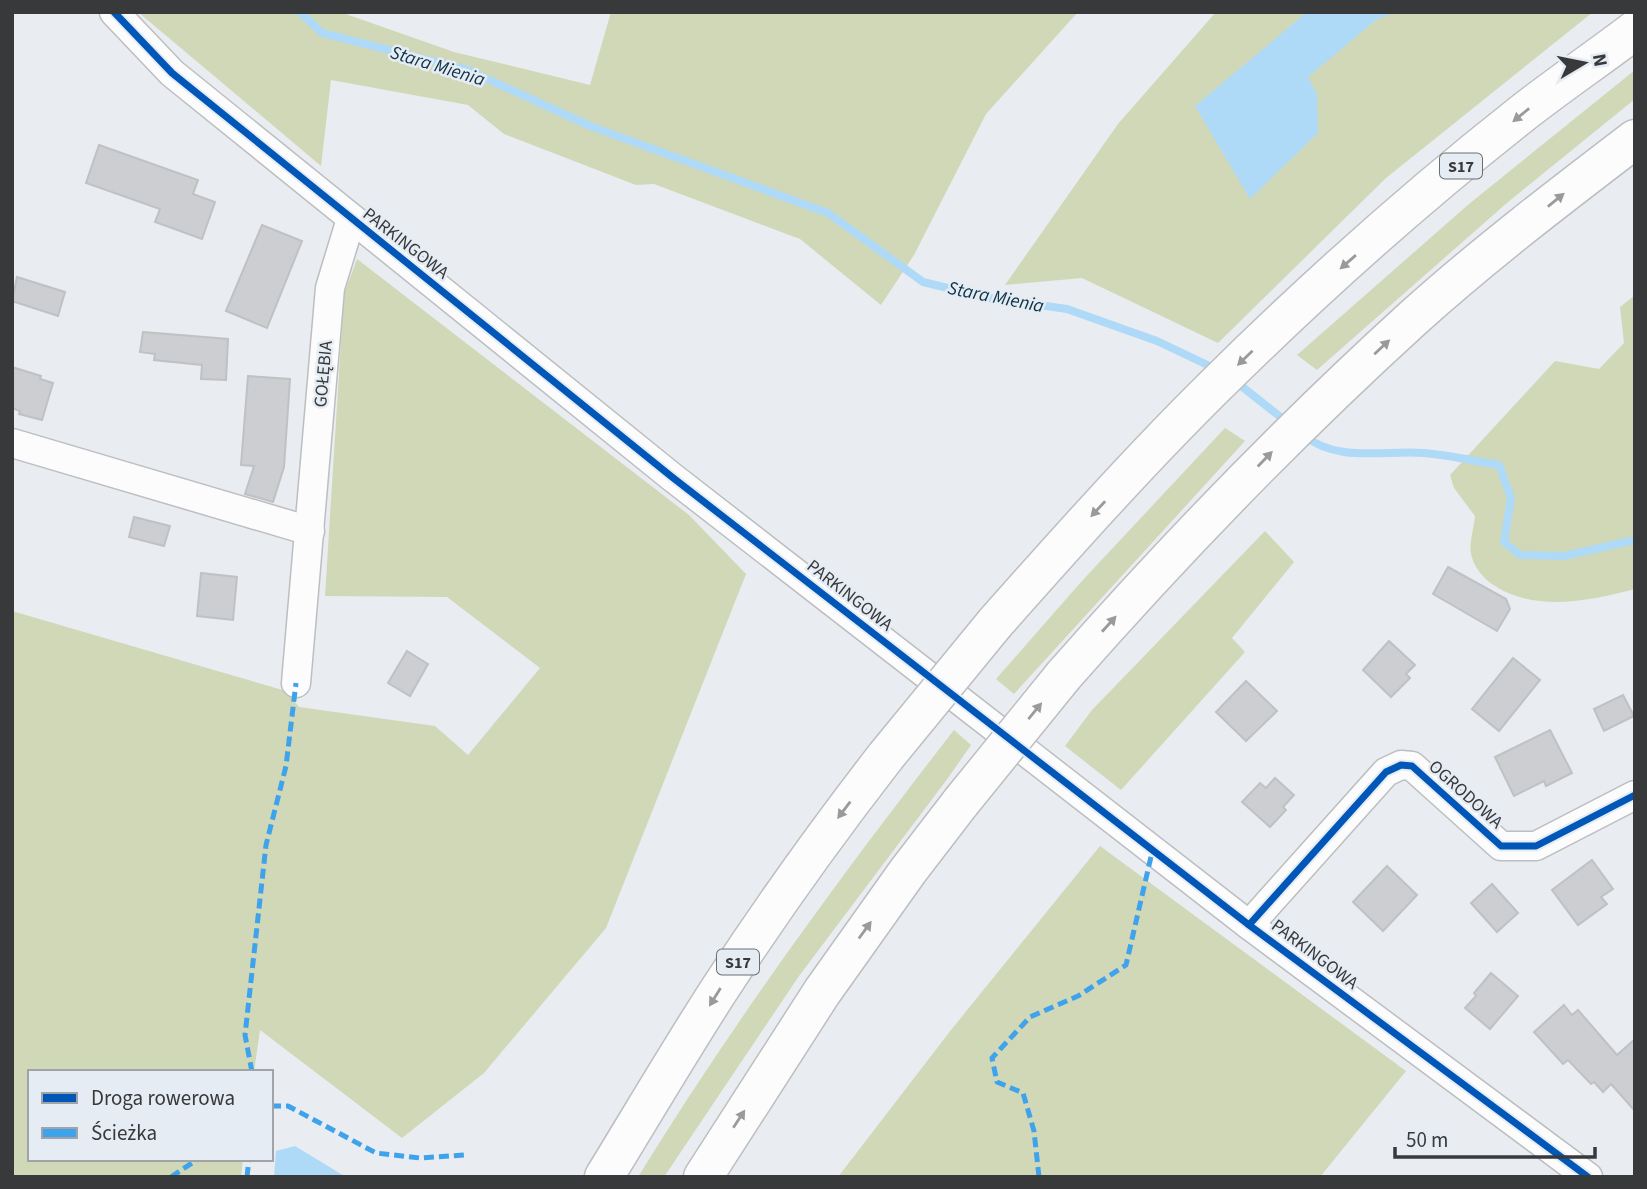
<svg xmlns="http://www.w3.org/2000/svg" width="1647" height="1189" font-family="'Source Sans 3',sans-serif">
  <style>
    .green { fill: #d1d8b8 }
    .water { fill: #aedaf8 }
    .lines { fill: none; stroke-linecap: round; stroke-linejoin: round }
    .stream { stroke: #aedaf8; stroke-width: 8 }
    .building { fill: #ccced1; stroke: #bfc1c3; stroke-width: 2 }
    .minor-casing { stroke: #bcbec1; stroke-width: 31 }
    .motorway-casing { stroke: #bcbec1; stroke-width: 41 }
    .minor { stroke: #fcfcfd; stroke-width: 28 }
    .motorway { stroke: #fcfcfd; stroke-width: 38 }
    .motorway-bridge-casing { stroke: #bcbec1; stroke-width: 41; stroke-linecap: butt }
    .motorway-bridge { stroke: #fcfcfd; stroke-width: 38 }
    .quiet { stroke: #3fa3ec; stroke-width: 5; stroke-dasharray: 10 5; stroke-linecap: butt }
    .cycleway-casing { stroke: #e6ecf3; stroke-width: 11 }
    .cycleway { stroke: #0057b8; stroke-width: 7 }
    .oneway { fill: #9a9a9c }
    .labels { text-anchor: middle; stroke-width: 5; stroke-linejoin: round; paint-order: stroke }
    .shield { fill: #e6ecf3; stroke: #6c6f72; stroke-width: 2 }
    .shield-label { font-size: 16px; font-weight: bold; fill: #37393b }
    .street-label { font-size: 18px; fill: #37393b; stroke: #e6ecf3 }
    .water-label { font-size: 19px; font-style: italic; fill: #0e3347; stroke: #e6ecf3 }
  </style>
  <rect width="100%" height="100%" fill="#e9ecf0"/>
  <g class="green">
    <path d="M138,12H340L454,52L590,85L611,12H1078L986,114L914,255L881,305L800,239L654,184L636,185L504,134L468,105L331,80L321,166Z"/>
    <path d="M1216,12H1593L1386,178L1218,343L1082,278L1005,285L1118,124Z"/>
    <path d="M1635,70V99L1508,202L1317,370L1297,355L1469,204Z"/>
    <path d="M357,259L689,515L746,574L606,928L484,1073L402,1138L260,1030L254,1072H30V1159H243L241,1177H12V611L286,691L299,707L435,726L468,755L540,668L447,597L325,596L344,294Z"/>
    <path d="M1635,295V589C1588,601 1535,613 1492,584C1482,577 1474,567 1471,554C1469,543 1474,527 1475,516L1454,488L1450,475L1555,361L1599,369L1624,343L1620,307Z"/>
    <path d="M1225,428L1245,441L1014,694L996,679L1081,582Z"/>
    <path d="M1265,531L1294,562L1232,638L1245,652L1121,790L1065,746L1092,710Z"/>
    <path d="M954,730L971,745L948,778L799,976L664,1177H638C734,1021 842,874 954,730Z"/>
    <path d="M1100,846L1406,1071L1320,1177H838L951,1030Z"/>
  </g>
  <g class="water">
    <path d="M1307,12L1408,14H1391L1376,20L1308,77L1317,94L1318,133L1250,199L1195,106Z"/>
    <path d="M295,1146L346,1177H274L276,1151Z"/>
  </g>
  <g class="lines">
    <g class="stream">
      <path d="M300,12L322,33L468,70L590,126L828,213L923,282L989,298L1067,309L1157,341L1218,370"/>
      <path d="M1235,381L1288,423"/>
      <path d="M1303,435C1338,463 1383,450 1424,453C1449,455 1474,461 1499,465L1511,498L1504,542L1520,555L1564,556L1635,540"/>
    </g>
  </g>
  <g class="building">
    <path d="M99,145L198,180L193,194L215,202L202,239L155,222L160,209L86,183Z"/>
    <path d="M262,225L302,241L267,328L226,311Z"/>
    <path d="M17,277L65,292L58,316L12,301Z"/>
    <path d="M143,332L228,339L226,380L201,379L202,365L154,360L155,354L140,352Z"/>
    <path d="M12,367L41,376L40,379L53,383L42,420L19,414L20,411L12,408Z"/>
    <path d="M248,376L290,379L284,467L273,502L245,494L254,466L241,465Z"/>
    <path d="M134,517L170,526L164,546L129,537Z"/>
    <path d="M1448,567L1506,599L1510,609L1497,631L1433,594Z"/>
    <path d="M201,573L237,577L233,620L197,616Z"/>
    <path d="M1389,641L1415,665L1406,674L1410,678L1391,697L1363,670Z"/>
    <path d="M407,651L428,664L410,696L388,683Z"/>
    <path d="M1513,658L1540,680L1499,731L1472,709Z"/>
    <path d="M1246,681L1277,711L1246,741L1216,712Z"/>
    <path d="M1623,695L1634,716L1604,731L1594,709Z"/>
    <path d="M1550,730L1572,773L1546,786L1544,781L1514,796L1495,757Z"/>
    <path d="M1275,778L1294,795L1283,807L1286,810L1270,827L1242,802L1260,783L1266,788Z"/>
    <path d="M1592,860L1613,889L1601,897L1607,904L1578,925L1552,890Z"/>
    <path d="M1387,866L1417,895L1383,931L1353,902Z"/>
    <path d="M1492,884L1518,913L1497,932L1471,903Z"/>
    <path d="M1491,973L1518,996L1490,1029L1465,1008L1476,996L1474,993Z"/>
    <path d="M1564,1005L1572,1015L1578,1010L1617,1055L1635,1039V1111L1611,1084L1603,1092L1594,1082L1591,1084L1568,1060L1563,1064L1534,1032Z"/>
  </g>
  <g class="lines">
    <defs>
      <g id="minor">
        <path d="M114,12L172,73L672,477L1249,925L1588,1177"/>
        <path d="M12,443L310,531"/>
        <path d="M296,683L330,288L351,219"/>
        <path d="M1249,925L1386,772L1401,765L1412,766L1501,846H1536L1635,795"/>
      </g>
      <g id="motorway">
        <path d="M995,623C1066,543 1138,462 1215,386C1312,290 1416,197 1524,112C1560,84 1598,58 1635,30"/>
        <path d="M1064,675C1174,550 1289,431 1412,319C1483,255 1559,197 1635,139"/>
        <path d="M604,1177C642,1115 679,1052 719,990C771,910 827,832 886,756"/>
        <path d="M703,1177L822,992L908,871L961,802"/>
      </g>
    </defs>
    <use href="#minor" class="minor-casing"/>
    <use href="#motorway" class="motorway-casing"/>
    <use href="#minor" class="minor"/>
    <use href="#motorway" class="motorway"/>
    <defs>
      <g id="motorway-bridge">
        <path d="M886,756L995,623"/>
        <path d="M961,802L1064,675"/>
      </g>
    </defs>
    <use href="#motorway-bridge" class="motorway-bridge-casing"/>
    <use href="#motorway-bridge" class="motorway-bridge"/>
    <g class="quiet">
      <path d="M252,1072L245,1035L266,845L286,766L296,683"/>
      <path d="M271,1106H288L376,1153L420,1158L464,1155"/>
      <path d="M171,1177L198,1159"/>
      <path d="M247,1177L249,1159"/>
      <path d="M1039,1177L1034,1131L1023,1093L997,1082L992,1058L1030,1017L1078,996L1126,965L1153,848"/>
    </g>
    <defs>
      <g id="cycleway">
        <path d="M114,12L172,73L672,477L1249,925L1588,1177"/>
        <path d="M1249,925L1386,772L1401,765L1412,766L1501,846H1536L1635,795"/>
      </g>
    </defs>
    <use href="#cycleway" class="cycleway-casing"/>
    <use href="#cycleway" class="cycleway"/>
  </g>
  <defs><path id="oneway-solid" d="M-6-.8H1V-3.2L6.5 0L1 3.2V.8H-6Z" transform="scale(1.75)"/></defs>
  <g class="oneway">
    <use href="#oneway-solid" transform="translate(1521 115) rotate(141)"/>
    <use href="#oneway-solid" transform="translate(1556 200) rotate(-39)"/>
    <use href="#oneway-solid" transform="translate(1348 262) rotate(139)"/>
    <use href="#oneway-solid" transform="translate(1382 347) rotate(-43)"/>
    <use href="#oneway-solid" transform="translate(1245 358) rotate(136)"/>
    <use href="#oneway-solid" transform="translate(1265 459) rotate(-46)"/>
    <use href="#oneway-solid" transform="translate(1098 509) rotate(133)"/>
    <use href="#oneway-solid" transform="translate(1109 624) rotate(-48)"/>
    <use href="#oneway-solid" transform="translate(1035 711) rotate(-51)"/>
    <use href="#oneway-solid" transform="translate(844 810) rotate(127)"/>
    <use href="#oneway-solid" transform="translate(865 930) rotate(-54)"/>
    <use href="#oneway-solid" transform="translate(715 997) rotate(122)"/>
    <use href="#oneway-solid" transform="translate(739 1119) rotate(-57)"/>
  </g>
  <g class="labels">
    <g class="shield">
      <rect x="1440" y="153.5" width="42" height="25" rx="5"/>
      <rect x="717" y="949.5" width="42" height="25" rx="5"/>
    </g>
    <g class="shield-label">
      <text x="1461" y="172">S17</text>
      <text x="738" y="968">S17</text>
    </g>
    <g class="street-label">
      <text transform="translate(406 243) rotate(38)" y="6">PARKINGOWA</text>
      <text transform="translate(323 374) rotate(-85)" y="6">GOŁĘBIA</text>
      <text transform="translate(850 595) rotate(38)" y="6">PARKINGOWA</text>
      <text transform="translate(1466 794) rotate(42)" y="6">OGRODOWA</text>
      <text transform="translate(1315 954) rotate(37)" y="6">PARKINGOWA</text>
    </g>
    <g class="water-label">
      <text transform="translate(438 65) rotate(17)" y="7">Stara Mienia</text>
      <text transform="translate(996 296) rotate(11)" y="7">Stara Mienia</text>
    </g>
  </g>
  <rect width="1647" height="1189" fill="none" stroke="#37393b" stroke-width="28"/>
  <rect x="28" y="1070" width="245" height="91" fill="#e6ecf3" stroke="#a0a4a9" stroke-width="2"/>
  <rect x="42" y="1093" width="35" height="10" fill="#0057b8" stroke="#a0a4a9" stroke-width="2"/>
  <text x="91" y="1105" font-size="21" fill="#37393b">Droga rowerowa</text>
  <rect x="42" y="1128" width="35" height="10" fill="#3fa3ec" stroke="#a0a4a9" stroke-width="2"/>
  <text x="91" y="1140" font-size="21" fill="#37393b">Ścieżka</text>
  <g transform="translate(1584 63) rotate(80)" stroke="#e6ecf3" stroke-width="5" paint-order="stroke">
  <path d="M0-5L12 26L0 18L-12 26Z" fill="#37393b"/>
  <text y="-10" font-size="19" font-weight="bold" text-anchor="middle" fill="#37393b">N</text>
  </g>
  <path d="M1395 1147v10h200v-10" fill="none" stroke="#37393b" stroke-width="3.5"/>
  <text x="1406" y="1147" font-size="21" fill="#37393b" stroke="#e6ecf3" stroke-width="5" paint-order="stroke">50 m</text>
</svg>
